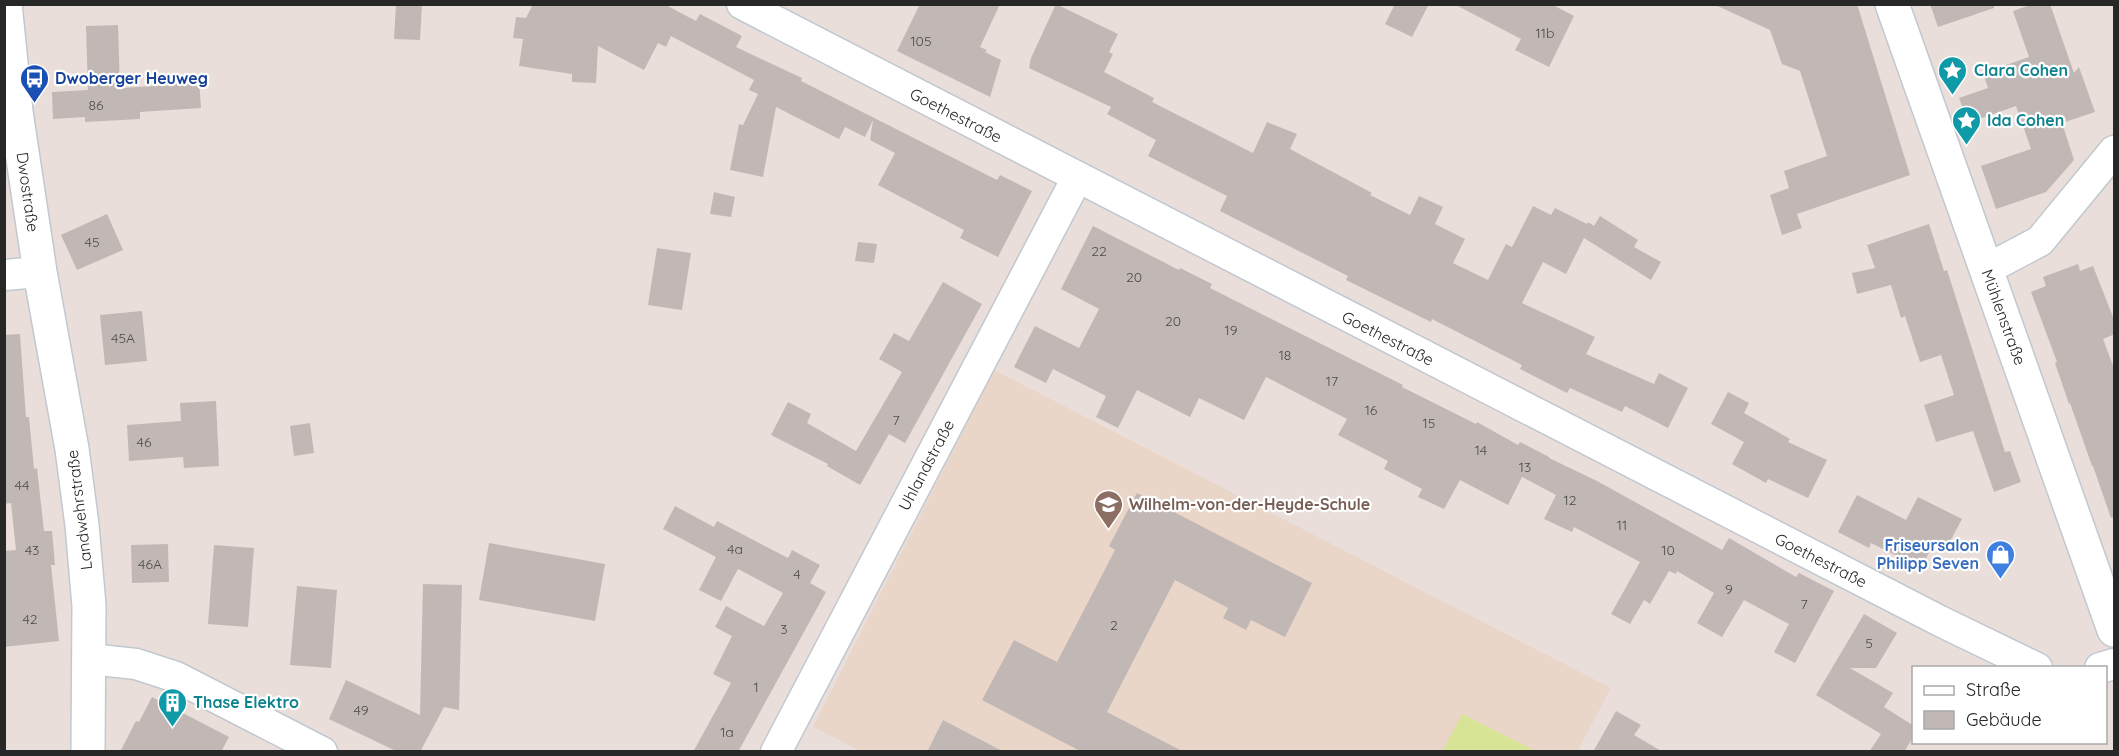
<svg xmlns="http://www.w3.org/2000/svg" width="2119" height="756" font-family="Quicksand,sans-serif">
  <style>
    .education { fill: #ead6c9 }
    .pitch { fill: #d7e395 }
    .building { fill: #c1b8b6 }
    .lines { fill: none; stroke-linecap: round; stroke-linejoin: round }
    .street-casing { stroke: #c2c8d0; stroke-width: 33 }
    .secondary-casing { stroke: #c2c8d0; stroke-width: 36 }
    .street { stroke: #fff; stroke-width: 30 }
    .secondary { stroke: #fff; stroke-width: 33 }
    .labels { text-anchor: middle; stroke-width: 4.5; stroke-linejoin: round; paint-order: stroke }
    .number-label { font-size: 14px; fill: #4e4b4b }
    .culture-label { font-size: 16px; font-weight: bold; fill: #0d838f; stroke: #fff; text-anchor: start }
    .transit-label { font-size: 16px; font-weight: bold; fill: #164399; stroke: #fff; text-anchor: start }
    .street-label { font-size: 16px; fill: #272727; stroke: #fff }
    .education-label { font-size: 16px; font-weight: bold; fill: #785e54; stroke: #fff; text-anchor: start }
    .shop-label { font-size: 16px; font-weight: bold; fill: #366cbe; stroke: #fff; text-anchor: end }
  </style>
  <rect width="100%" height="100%" fill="#e9ded9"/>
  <path class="education" d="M994,370L1611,688L1577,752H862L813,727Z"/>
  <path class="pitch" d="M1462,714L1536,751H1443Z"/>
  <g class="building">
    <path d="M396,4H422L420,40L394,39Z"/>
    <path d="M533,4H664L696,21L700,14L742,36L736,47L802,78L801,81L997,180L1000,175L1032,191L998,257L960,238L964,230L878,185L895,153L870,140L873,120L865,137L845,127L839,139L776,107L763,177L730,170L739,124L743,125L758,94L749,90L754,80L671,36L666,47L658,43L644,70L598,46L596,83L572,82V74L519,66L523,39L513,38L516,17L526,18Z"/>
    <path d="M920,4H1000L980,47L987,50L985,52L1001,60L990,97L897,51Z"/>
    <path d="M1056,4L1118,34L1109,52L1113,54L1104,72L1154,98L1152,102L1253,153L1267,122L1297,134L1290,149L1372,193L1370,195L1410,215L1419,196L1443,207L1435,224L1465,239L1453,263L1488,280L1506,244L1512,247L1533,206L1551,215L1555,208L1587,224L1588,222L1594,226L1600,216L1638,240L1634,247L1661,262L1651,280L1584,238L1566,274L1543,262L1522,303L1595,337L1586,354L1654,384L1659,373L1688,388L1668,428L1625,406L1622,412L1570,388L1567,393L1520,369L1522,365L1432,319L1431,322L1346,280L1348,276L1220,211L1227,196L1148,156L1156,140L1107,114L1111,107L1029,68L1031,58Z"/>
    <path d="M1395,4H1429L1412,37L1385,24Z"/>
    <path d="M1454,4H1551L1574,16L1549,67L1515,50L1521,39Z"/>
    <path d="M1713,4H1857L1910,175L1797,214L1802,228L1782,235L1770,195L1789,188L1784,171L1827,156L1800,71L1782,64L1770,30Z"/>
    <path d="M1930,4H1994V8L1938,27Z"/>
    <path d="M2033,4H2050L2074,73L2079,67L2095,112L2062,123L2074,160L2046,192L1996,209L1981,166L2031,149L2016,106L1968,123L1959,98L1988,88L1983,73L2029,57L2013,11Z"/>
    <path d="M118,25L120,88L173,85V81L199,79L201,108L140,112V119L85,122V117L53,119L52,92L88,90L86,26Z"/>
    <path d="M714,192L735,197L731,217L710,214Z"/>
    <path d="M107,214L123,250L77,270L61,235Z"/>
    <path d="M1929,224L1944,271L1947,270L2005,452L2010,451L2021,482L1994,492L1973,431L1936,442L1924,405L1954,395L1941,355L1920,362L1905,316L1901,318L1891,285L1857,294L1852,273L1875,268L1867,245Z"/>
    <path d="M1093,226L1179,270L1180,268L1212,284L1210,288L1403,385L1402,387L1476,424L1477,422L1518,445L1520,442L1549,457V458L1597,481L1722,550L1729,538L1796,577L1799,573L1834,591L1795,663L1774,652L1789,624L1744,600L1722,637L1697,623L1714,593L1677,571L1676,574L1669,571L1650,604L1644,600L1630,624L1611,614L1640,562L1574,527L1572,532L1544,519L1556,495L1522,477L1508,505L1460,480L1444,509L1418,497L1422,489L1384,469L1388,461L1338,435L1347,419L1266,377L1244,420L1199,398L1190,417L1137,390L1118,428L1096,417L1106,396L1053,369L1046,383L1014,367L1035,326L1079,348L1099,309L1061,289Z"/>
    <path d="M858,242L877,244L874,263L855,261Z"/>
    <path d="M657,248L691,253L682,310L648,305Z"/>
    <path d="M2078,264L2080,271L2093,266L2115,322V334L2103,339L2115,371V517L2111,518L2093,466H2092L2070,403L2069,404L2055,363L2057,362L2031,292L2046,286L2043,277Z"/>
    <path d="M943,282L982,304L905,443L889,434L860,485L827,466L828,464L771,435L788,402L811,414L807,423L856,451L902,372L879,359L894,333L909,341Z"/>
    <path d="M142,311L147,361L105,365L100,315Z"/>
    <path d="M20,334L26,417H29L34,469L37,468L44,531H52L55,565H51L59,641L4,647V551L16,550L11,503L4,504V335Z"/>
    <path d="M1728,392L1749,403L1744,413L1790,439L1788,442L1827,460L1808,498L1768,479L1766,483L1732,464L1744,442L1711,424Z"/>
    <path d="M216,401L219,466L184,468L183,457L129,461L127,425L181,421L180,403Z"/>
    <path d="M310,423L314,453L294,456L290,426Z"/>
    <path d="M1137,493L1312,583L1285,637L1251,620L1246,630L1223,618L1228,608L1175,580L1107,712L1184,752H1082L982,700L1014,640L1057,662L1115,550L1109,546Z"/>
    <path d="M1857,495L1906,520L1918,497L1962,519L1947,547L1935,541L1921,568L1871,543L1869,548L1838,532Z"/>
    <path d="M675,506L714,527L717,521L788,558L792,550L820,565L810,583L826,592L738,752H693L731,683L713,674L732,636L715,627L726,606L764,626L783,593L738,569L721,601L699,590L716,557L663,529Z"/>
    <path d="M489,543L605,564L595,621L479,600Z"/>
    <path d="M168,544L169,582L132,583L131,545Z"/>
    <path d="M214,545L254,548L248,627L208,624Z"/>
    <path d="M423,584L462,585L459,710L444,707L420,752H398L329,719L346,680L420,715Z"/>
    <path d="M297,586L337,590L331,668L290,665Z"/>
    <path d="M1864,614L1897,633L1876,668H1850L1893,693L1884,707L1914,726V736L1904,752H1869L1881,734L1816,695Z"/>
    <path d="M152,697L229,737L221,752H120L136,721L139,722Z"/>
    <path d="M1616,711L1641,725L1634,735L1663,752H1593Z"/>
    <path d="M943,720L1004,752H927Z"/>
  </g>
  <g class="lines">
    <defs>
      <g id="street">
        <path d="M742,4L1940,621L2037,668"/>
        <path d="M1987,269L2040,241L2114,151"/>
        <path d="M4,275L40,272"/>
        <path d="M90,659L136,664L176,677L322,752"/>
        <path d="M2100,668L2114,664"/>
        <path d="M776,752L1077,178"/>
      </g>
      <g id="secondary">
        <path d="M5,4L16,112L40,272L72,449L82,525L89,606L88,752"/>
        <path d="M1892,4L2114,630"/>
      </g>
    </defs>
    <use href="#street" class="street-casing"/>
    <use href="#secondary" class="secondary-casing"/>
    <use href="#street" class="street"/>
    <use href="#secondary" class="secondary"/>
  </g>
  <defs>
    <symbol id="sight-pin" viewBox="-11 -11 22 30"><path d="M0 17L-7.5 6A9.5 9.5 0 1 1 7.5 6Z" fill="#0f9aa8" stroke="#fff"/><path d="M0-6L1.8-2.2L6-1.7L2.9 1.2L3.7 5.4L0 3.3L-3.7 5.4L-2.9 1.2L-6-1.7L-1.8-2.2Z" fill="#fff"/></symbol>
    <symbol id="bus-pin" viewBox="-11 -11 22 30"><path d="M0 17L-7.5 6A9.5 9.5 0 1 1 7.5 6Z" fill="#1a4fb4" stroke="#fff"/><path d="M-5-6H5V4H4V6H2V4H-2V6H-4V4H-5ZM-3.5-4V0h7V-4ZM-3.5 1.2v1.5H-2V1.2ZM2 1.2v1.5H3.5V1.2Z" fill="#fff"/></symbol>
    <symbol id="school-pin" viewBox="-11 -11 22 30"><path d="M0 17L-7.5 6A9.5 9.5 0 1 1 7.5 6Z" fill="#8d6e63" stroke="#fff"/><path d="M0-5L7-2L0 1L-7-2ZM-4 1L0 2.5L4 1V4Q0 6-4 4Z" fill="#fff"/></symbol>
    <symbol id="shop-pin" viewBox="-11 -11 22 30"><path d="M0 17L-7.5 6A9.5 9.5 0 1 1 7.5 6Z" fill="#3f7fe0" stroke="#fff"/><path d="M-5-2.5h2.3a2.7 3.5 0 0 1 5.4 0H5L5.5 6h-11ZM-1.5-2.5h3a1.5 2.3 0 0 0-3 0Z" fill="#fff"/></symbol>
    <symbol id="building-pin" viewBox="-11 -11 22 30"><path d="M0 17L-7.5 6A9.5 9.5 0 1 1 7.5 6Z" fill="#0f9aa8" stroke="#fff"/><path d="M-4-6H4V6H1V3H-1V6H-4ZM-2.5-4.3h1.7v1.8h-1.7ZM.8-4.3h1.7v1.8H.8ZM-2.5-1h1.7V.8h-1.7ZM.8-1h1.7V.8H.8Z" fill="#fff"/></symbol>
  </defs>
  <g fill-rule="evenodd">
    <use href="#sight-pin" x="1936" y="54" width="33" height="45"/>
    <use href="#bus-pin" x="18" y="62" width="33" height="45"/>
    <use href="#sight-pin" x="1950" y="104" width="33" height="45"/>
    <use href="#school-pin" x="1092" y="488" width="33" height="45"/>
    <use href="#shop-pin" x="1984" y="538" width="33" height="45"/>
    <use href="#building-pin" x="156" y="686" width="33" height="45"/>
  </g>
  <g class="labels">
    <g class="number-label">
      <text x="1545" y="38">11b</text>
      <text x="921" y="46">105</text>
      <text x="96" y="110">86</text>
      <text x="92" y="247">45</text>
      <text x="1099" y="256">22</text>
      <text x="1134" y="282">20</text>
      <text x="1173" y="326">20</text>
      <text x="1231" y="335">19</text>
      <text x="123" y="343">45A</text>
      <text x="1285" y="360">18</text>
      <text x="1332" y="386">17</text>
      <text x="1371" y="415">16</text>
      <text x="896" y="425">7</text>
      <text x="1429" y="428">15</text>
      <text x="144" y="447">46</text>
      <text x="1481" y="455">14</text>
      <text x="1525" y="472">13</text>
      <text x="22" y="490">44</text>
      <text x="1570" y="505">12</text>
      <text x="1622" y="530">11</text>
      <text x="735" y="554">4a</text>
      <text x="32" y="555">43</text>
      <text x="1668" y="555">10</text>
      <text x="150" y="569">46A</text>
      <text x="797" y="579">4</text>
      <text x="1729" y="594">9</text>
      <text x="1804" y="609">7</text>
      <text x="30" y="624">42</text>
      <text x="1114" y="630">2</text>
      <text x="784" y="634">3</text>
      <text x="1869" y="648">5</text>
      <text x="756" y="692">1</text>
      <text x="361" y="715">49</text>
      <text x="727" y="737">1a</text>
    </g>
    <g class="culture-label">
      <text x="1974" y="76">Clara Cohen</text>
      <text x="1987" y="126">Ida Cohen</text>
      <text x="193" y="708">Thase Elektro</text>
    </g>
    <g class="transit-label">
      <text x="55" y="84">Dwoberger Heuweg</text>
    </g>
    <g class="street-label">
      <text transform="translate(956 115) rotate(27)" y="6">Goethestraße</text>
      <text transform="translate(28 192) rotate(82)" y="6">Dwostraße</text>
      <text transform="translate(2004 317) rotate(70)" y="6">Mühlenstraße</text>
      <text transform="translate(1388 338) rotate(27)" y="6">Goethestraße</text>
      <text transform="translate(926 465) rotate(-62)" y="6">Uhlandstraße</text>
      <text transform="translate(79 510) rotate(-97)" y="6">Landwehrstraße</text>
      <text transform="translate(1821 560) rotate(27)" y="6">Goethestraße</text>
    </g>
    <g class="education-label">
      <text x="1129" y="510">Wilhelm-von-der-Heyde-Schule</text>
    </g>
    <g class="shop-label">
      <text x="1979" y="551">Friseursalon<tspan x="1979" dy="18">Philipp Seven</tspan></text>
    </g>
  </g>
  <rect width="2119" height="756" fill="none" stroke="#272727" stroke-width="12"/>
  <rect x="1912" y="666" width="195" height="78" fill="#ffffff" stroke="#a9a9a9" stroke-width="1.5"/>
  <rect x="1924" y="686" width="30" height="9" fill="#ffffff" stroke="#a9a9a9" stroke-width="1.5"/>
  <text x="1966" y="696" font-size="18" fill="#272727">Straße</text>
  <rect x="1924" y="711" width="30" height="18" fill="#c1b8b6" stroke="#a9a9a9" stroke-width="1.5"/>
  <text x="1966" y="726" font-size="18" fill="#272727">Gebäude</text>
</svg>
